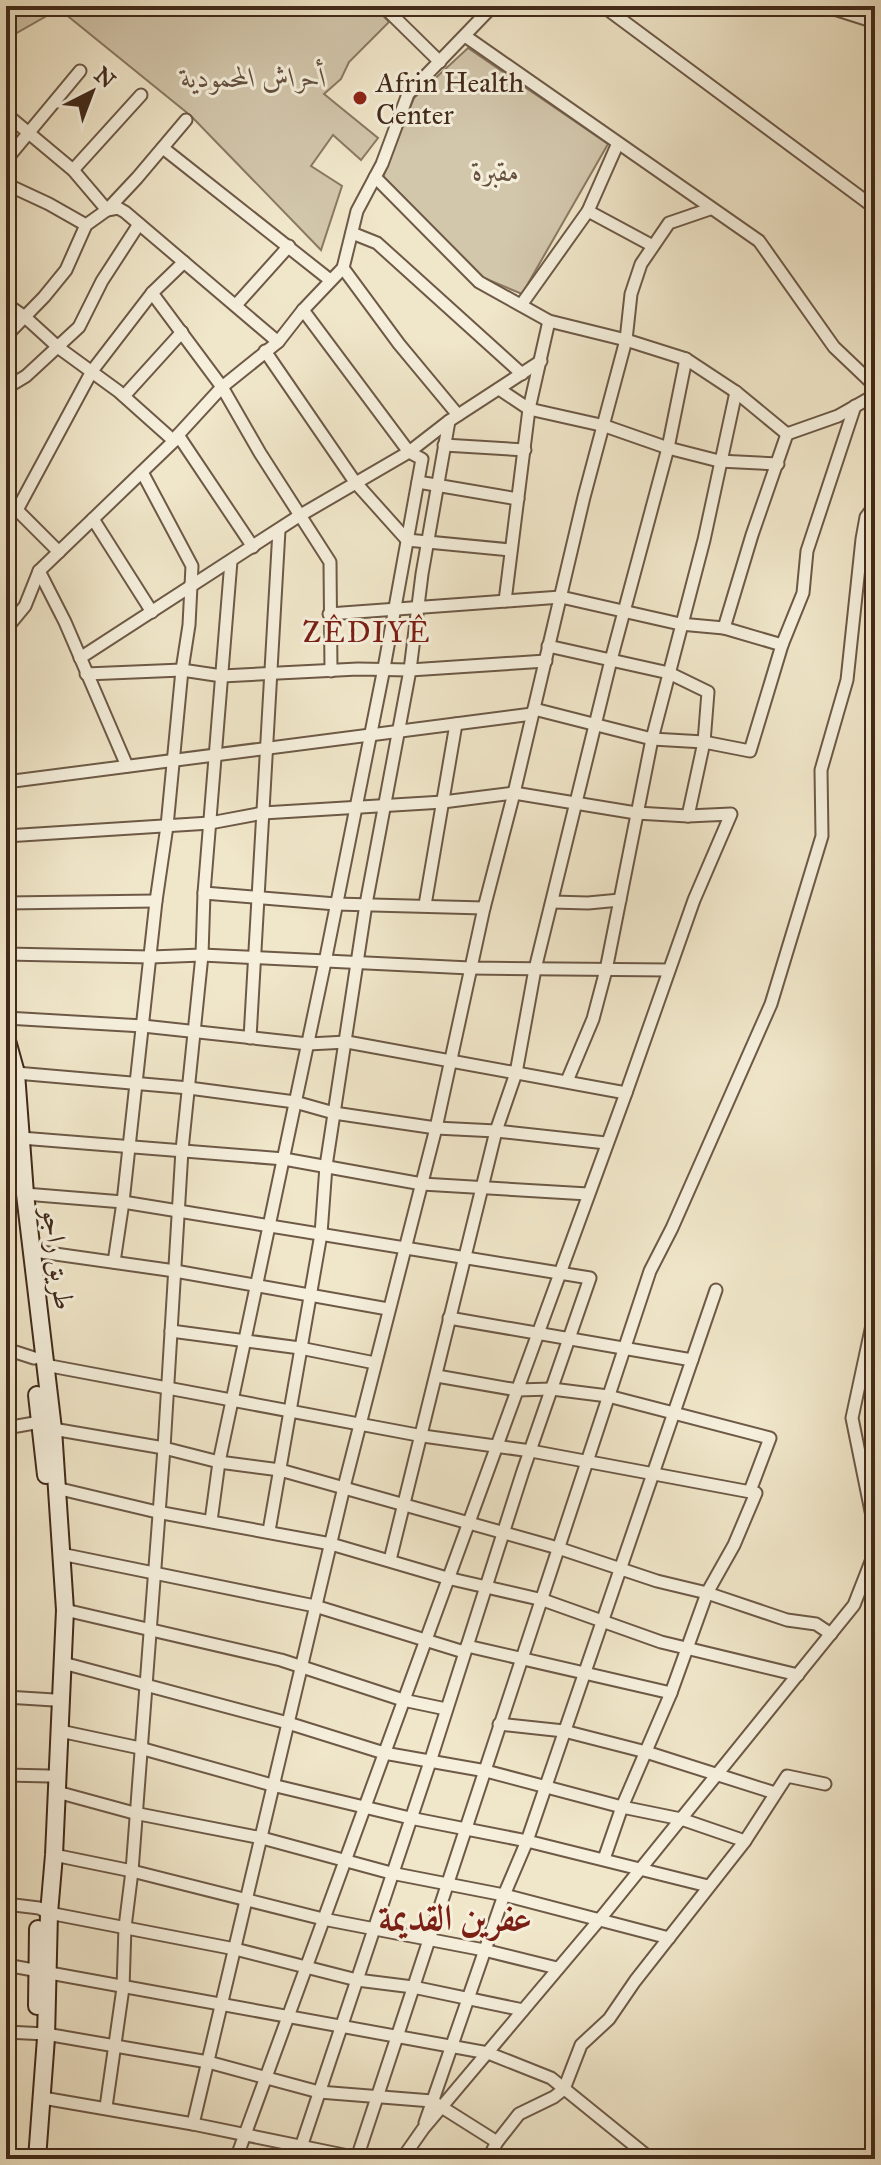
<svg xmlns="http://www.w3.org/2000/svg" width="881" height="2165" font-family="'IM FELL Great Primer',Amiri,serif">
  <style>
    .green { fill: #d2c6ab; stroke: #8a7862; stroke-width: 2 }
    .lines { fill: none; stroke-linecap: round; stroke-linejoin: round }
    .street-casing { stroke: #6d5946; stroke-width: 15 }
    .secondary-casing { stroke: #412a1a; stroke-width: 20 }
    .street { stroke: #f5efdc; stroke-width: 11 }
    .secondary { stroke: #f5efdc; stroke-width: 16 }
    .poi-dot { fill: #8f2418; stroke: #f5efdc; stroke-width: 3 }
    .labels { text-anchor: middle; stroke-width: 6; stroke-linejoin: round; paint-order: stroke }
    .park-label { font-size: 28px; font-style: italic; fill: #65513e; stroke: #f5efdc }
    .poi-label { font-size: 28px; fill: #412a1a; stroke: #f5efdc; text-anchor: start }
    .street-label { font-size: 28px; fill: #412a1a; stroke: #f5efdc }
    .neighbourhood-label { font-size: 30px; letter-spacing: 2px; fill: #7a1f14; stroke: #f5efdc }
    .district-label { font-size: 36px; font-weight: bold; fill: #7a1f14; stroke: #f5efdc }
  </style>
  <rect width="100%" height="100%" fill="#f0e6c9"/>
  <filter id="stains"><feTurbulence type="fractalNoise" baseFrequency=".0025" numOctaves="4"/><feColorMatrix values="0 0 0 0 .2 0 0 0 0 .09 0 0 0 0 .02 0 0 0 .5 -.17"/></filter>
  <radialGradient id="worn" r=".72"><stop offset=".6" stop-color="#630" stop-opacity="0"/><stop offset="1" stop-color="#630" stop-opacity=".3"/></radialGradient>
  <g class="green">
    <path d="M6,6H374L389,22L349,62L341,79L324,94L378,138L361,160L333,135L311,166L342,186L321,250L191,116L59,9L6,39Z"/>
    <path d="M468,48L608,144L522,294L484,278L383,177L414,98Z"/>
  </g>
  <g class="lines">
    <defs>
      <g id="street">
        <path d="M383,6L440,62"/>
        <path d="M603,6L875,208"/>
        <path d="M825,6L875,22"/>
        <path d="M465,36L759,241L834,347L875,386"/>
        <path d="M6,114L73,170L107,210L118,208L125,212L278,342"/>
        <path d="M163,148L330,280"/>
        <path d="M6,160L80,71"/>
        <path d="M73,170L141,95"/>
        <path d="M375,177L479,282L549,321L626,340L686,359L736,392L787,434"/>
        <path d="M6,184L49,204L86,225"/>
        <path d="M588,211L653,246"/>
        <path d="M352,233L377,243L522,374"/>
        <path d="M343,268L399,344L458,415"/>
        <path d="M152,293L222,387L260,453L330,562L331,671"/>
        <path d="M6,304L25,317L59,348L118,391L174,441"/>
        <path d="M236,305L289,246"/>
        <path d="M521,305L588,211L618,143"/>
        <path d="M6,336L44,297L66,270L86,225L107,210L137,178L186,120"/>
        <path d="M265,351L355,482L407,540L511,550"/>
        <path d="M6,388L26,376L79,327L102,281L139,224"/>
        <path d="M499,389L529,409L605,426L668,448L719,461L778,464"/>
        <path d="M124,396L182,332"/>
        <path d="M787,434L838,416L875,395"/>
        <path d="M178,435L253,547"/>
        <path d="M444,445L525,450"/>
        <path d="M418,482L518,499"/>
        <path d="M6,496L17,510"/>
        <path d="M93,519L152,612"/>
        <path d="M59,552L17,510L92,371L152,293L184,262"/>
        <path d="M39,571L65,622L127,766"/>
        <path d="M505,601L529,409L549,321"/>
        <path d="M329,614L561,597L680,624L724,628L782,645L750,751L704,742L652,739L534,709"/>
        <path d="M724,628L752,535L787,434"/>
        <path d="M6,629L25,606L39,571L174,441L178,435L222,387L278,342L303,310L343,268L357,211L382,164L408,94L489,10L488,6"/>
        <path d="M782,645L803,593L807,551L855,406"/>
        <path d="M548,646L669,673L708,692L704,742L688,816"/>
        <path d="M80,658L299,516L409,452L449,421L541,361"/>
        <path d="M86,674L182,670L222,676L358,669L410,670L546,661"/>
        <path d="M6,782L532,714"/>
        <path d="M6,836L210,823L263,813L443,802L514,793L636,813L688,816L731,814L694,900L626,1093L236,2159"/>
        <path d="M204,893L336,904L484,908"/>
        <path d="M552,902L588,903L620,900"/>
        <path d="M6,903L156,901"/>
        <path d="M425,905L456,724"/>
        <path d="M6,954L151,957L202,955L470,968L669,970"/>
        <path d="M6,1018L143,1026L308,1044L347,1042L626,1093"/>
        <path d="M250,1038L279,530"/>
        <path d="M16,1073L189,1088L295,1102L334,1113L436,1128L496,1131L606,1143"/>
        <path d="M567,1081L593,1019L606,970L652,739L704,540L736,392"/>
        <path d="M6,1120L10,1116"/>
        <path d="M21,1138L284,1159L422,1184L588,1194"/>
        <path d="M25,1194L123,1202L590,1278L523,1471L430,1762L297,2159"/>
        <path d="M34,1251L175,1271L388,1309"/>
        <path d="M114,1262L123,1202L156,901L167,826L182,670L189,625L192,566L142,472"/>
        <path d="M449,1318L692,1360"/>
        <path d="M171,1331L300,1348L375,1363"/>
        <path d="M6,1349L34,1358"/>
        <path d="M45,1365L423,1436L531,1451L756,1493L734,1545L707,1593L671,1693L622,1807L604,1859"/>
        <path d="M437,1376L517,1390L552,1389L608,1396L770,1438L750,1491"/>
        <path d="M6,1428L40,1422"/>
        <path d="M53,1429L164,1448L219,1462L280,1470L558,1548L657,1581L707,1593L787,1620L816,1624L831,1634"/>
        <path d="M56,1488L157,1512L331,1544L447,1578L543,1600L661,1642L798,1675"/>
        <path d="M211,1521L219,1462L325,962L384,668L422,459L409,452L303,310"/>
        <path d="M269,1531L321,1234L326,1166L366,904L410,670L422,574L449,421"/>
        <path d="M61,1554L315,1606L464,1652"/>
        <path d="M390,1560L496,1131L516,1073L535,969L611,660L668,448L686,359"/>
        <path d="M65,1610L281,1660L403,1700L446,1709"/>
        <path d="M467,1646L671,1693"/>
        <path d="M63,1663L288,1723L384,1753L486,1771L622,1807L681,1819L745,1841"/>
        <path d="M6,1697L54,1700"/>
        <path d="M499,1724L564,1731L646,1752L775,1793"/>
        <path d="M60,1731L140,1748L272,1785L410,1818L527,1841L708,1886"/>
        <path d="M6,1775L49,1776"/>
        <path d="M57,1792L134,1813L262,1838L391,1873L504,1895L669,1938"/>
        <path d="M54,1855L132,1871L323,1919L484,1950L557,1968"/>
        <path d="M6,1904L39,1908L49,1913L235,1949L357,1980L413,1987L523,2010"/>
        <path d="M6,1965L488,2053L551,2078L651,2159"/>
        <path d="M6,2032L46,2034L208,2062L319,2092L432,2101L497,2142"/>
        <path d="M43,2098L193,2124L363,2159"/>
        <path d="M106,2107L123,1988L125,1927L132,1871L164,1448L182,1150L202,955L204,893L231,561"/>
        <path d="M425,2123L504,1895L527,1841L716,1290"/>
        <path d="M193,2124L344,1487L436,1128L484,908L514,793L584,497L626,340L631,294L641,264L669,223L710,209"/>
        <path d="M357,2158L650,1271L672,1228L771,1004L822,836L821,770L847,680L862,539L866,517L875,505"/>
        <path d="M402,2159L423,2129L600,1919L854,1605L872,1559L873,1521L852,1418L875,1311"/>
        <path d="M488,2159L497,2142L519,2114L554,2097L564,2089L581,2045L609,2019L635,1981L745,1841L787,1776L825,1784"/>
      </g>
      <g id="secondary">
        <path d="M6,1037L16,1073L25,1194L53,1429L65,1610L54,1855L49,1913L46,2038L37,2159"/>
        <path d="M37,1395L46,1475"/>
        <path d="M37,2006L38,1929"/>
      </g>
    </defs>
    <use href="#street" class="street-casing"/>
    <use href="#secondary" class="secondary-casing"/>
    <use href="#street" class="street"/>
    <use href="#secondary" class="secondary"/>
  </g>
  <circle class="poi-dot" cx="360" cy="98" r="8"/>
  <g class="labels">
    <g class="park-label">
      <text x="254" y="87">أحراش المحمودية</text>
      <text x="496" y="181">مقبرة</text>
    </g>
    <g class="poi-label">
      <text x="376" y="92">Afrin Health<tspan x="376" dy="32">Center</tspan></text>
    </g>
    <g class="street-label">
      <text transform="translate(59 1259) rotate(83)" y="10">طريق راجو</text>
    </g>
    <g class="neighbourhood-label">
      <text x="367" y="642">ZÊDIYÊ</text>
    </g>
    <g class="district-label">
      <text x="455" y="1930">عفرين القديمة</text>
    </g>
  </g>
  <rect width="881" height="2165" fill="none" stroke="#f0e6c9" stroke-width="32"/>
  <rect x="8" y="8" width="865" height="2149" fill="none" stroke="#412a1a" stroke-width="4"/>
  <rect x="16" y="16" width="849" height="2133" fill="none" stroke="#412a1a" stroke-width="2"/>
  <g transform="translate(92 92) rotate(42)" stroke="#f5efdc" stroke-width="6" paint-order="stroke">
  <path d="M0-6L14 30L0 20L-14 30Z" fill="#412a1a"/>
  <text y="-12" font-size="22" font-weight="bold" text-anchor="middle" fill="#412a1a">N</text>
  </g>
  <rect width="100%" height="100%" filter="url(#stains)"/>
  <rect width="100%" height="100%" fill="url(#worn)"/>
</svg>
